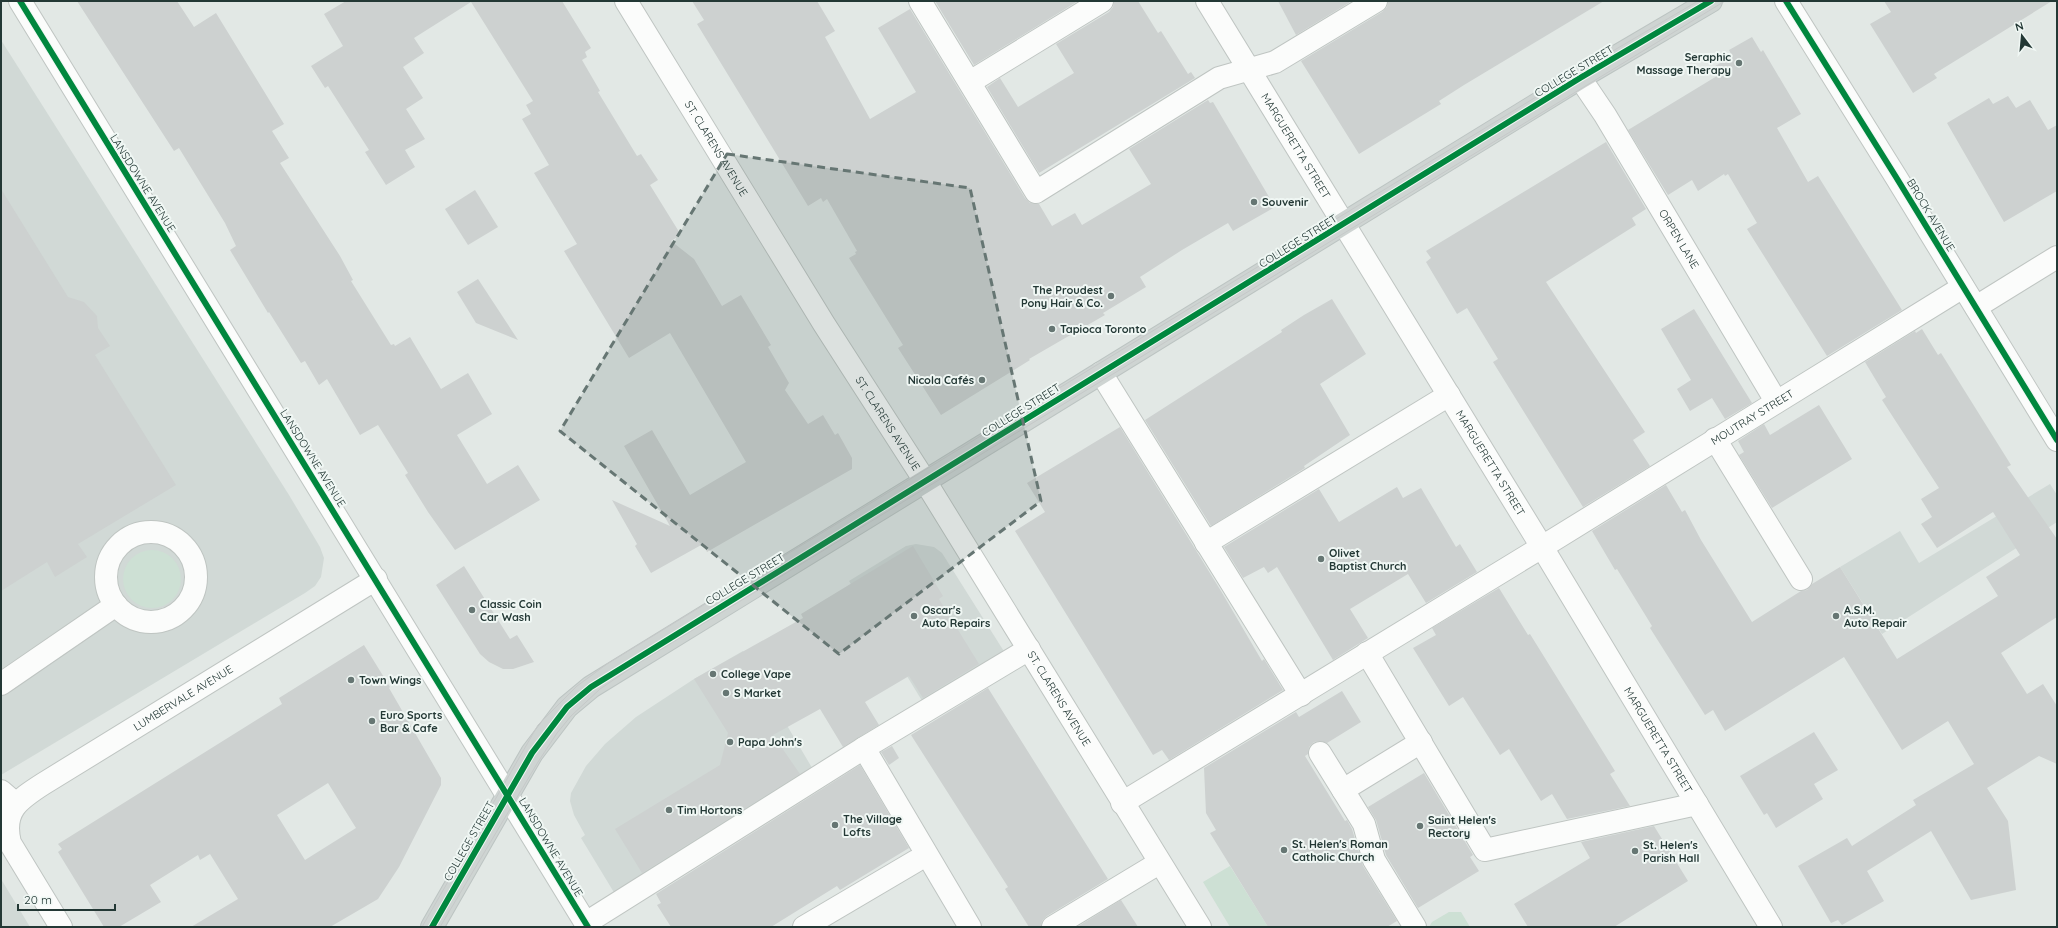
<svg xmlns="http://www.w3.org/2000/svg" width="2058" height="928" font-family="Quicksand,sans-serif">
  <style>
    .built { fill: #d1d9d6 }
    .green { fill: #cde0d4 }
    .building { fill: #cdd1d0; fill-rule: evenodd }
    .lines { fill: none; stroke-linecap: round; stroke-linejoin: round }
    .minor-casing { stroke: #bfc5c2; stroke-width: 24 }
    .major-casing { stroke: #bcc4c2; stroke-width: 24 }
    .minor { stroke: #fbfcfb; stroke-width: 22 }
    .major { stroke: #ced4d2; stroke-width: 22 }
    .tram { stroke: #c6c9c9; stroke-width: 1 }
    .cycleway-casing { stroke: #f0f7f4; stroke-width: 8 }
    .cycleway { stroke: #00873e; stroke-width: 6 }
    .marked { fill: #667673; fill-opacity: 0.2; stroke: #667673; stroke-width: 3; stroke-dasharray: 8 5; stroke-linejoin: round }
    .poi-dot { fill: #667673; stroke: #f0f7f4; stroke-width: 1.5 }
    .labels { text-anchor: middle; stroke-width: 4; stroke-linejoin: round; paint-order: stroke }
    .poi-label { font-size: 11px; font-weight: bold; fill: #233835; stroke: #f0f7f4; text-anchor: start }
    .street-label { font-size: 11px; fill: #233835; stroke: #f0f7f4 }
  </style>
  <rect width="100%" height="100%" fill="#e2e8e5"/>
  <g class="built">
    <path d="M1,40L289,495L320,547L324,558L321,577L315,586L305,593L1,775Z"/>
    <path d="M2050,484L2057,495V522L1882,634L1840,567L1900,531L1919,563Z"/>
    <path d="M916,544L934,547L942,553L1005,653L924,704L849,581L906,546Z"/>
    <path d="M743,651L821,783L621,904L581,838L585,835L574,815L570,801L571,793L586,766L605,744L636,717L694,679Z"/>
    <path d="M1,879L30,927H1Z"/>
  </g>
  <g class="green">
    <circle cx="152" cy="579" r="29"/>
    <path d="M1230,866L1268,927H1230L1203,882Z"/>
    <path d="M1449,912H1461L1470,927H1429L1432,922Z"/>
  </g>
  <g class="building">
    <path d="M77,1H177L194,27L216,13L284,124L272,131L289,158L280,163L340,256L353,280L351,281L391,345L394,344L395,346L410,337L441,389L468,373L492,414L457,435L487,484L518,465L540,500L455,550L428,512L405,475L408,473L378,425L360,435L327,379L319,385L305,361L301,363L269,312L268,313L230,250L236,246L225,223L179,148L174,151Z"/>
    <path d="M346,1H562L591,48L585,52L587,57L582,60L600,91L598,92L637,156L641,154L658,180L650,185L681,235L671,241L694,259L722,306L741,295L771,345L768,347L789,383L785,390L808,424L823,415L835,435L838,433L852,458V469L707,552L703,544L651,573L635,546L637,544L612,500L670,526L624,446L652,430L690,495L746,462L670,333L629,358L564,251L577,244L534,173L549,165L522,119L531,114L526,105L533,101L471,2L414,38L424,53L403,67L423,98L406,109L425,139L405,150L415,167L386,185L365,152L369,150L328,86L325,88L311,66L343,46L324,14Z"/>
    <path d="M692,1H817L835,31L825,37L870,119L916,92L878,28L910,9L1025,198L1030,203L1039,204L1052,226L1075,213L1082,225L1151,184L1129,149L1208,100L1210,103L1213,102L1275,207L1233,231L1228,223L1182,250L1140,277L1146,287L1103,313L1105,315L1029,359L1030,360L941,415L898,348L903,345L849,258L856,254L855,252L857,251L827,199L823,202L821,198L808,206L697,24L704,20Z"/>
    <path d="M935,1H1078L974,65Z"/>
    <path d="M1114,1H1138L1158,33L1161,31L1188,74L1191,72L1195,78L1039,173L987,87L1000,78L1018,107L1074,73L1056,44L1109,12L1113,7Z"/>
    <path d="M1278,1H1352L1296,35Z"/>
    <path d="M1388,1H1604L1464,85L1439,101L1441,104L1359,154L1301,61L1382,12L1387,7Z"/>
    <path d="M1884,1H2052L1934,74L1937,78L1913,93L1870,24L1891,12Z"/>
    <path d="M1752,37L1761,52L1763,50L1801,114L1777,128L1808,182L1818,176L1902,310L1827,356L1747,229L1757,223L1728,174L1725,176L1724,174L1698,191L1692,180L1668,195L1628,130L1717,76L1712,68L1732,56L1729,50Z"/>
    <path d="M2008,96L2016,108L2030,100L2048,130L2057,125V191L2004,222L1947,123L1989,98L1993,104Z"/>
    <path d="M1606,142L1646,209L1632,218L1636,225L1546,282L1645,432L1633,440L1650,466L1583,507L1493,362L1498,359L1467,308L1457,314L1426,262L1431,258L1426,251Z"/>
    <path d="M1,189L68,297L84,302L97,316L98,328L110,346L95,355L176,485L78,544L87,557L55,577L47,562L1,591Z"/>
    <path d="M475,190L498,227L468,245L445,209Z"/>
    <path d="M478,279L518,340L476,323L457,292Z"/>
    <path d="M1332,299L1366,354L1320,384L1350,435L1304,466L1305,468L1211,526L1145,420L1282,332L1281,330L1304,315Z"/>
    <path d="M1694,309L1752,403L1725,419L1712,398L1690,411L1677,389L1691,380L1661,329Z"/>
    <path d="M1922,329L1938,355L1941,353L2011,465L2007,467L2057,539V617L2001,653L2027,694L2043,684L2057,706V764L2039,756L1987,788L2008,821L2016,890L1971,900L1931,831L1867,871L1884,901L1842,925L1838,920L1831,923L1798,866L1847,838L1852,846L1916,805L1913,800L1974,764L1948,721L1902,750L1844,657L1725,731L1713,710L1705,715L1650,628L1652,626L1617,569L1615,570L1592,531L1666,485L1682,512L1685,510L1701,540L1752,622L1801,591L1807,590L1812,584L1840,567L1897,659L1998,596L1986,577L2020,555L1993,512L1937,548L1921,524L1932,517L1921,499L1939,488L1882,400L1886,397L1865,362L1915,331L1916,333Z"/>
    <path d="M1819,405L1852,459L1772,508L1739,455L1744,452L1738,441L1764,424L1770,435Z"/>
    <path d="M1120,427L1221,591L1262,661L1264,659L1283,690L1169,760L1162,750L1153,755L1015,531L1045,512L1027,483Z"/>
    <path d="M1397,487L1403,498L1421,488L1456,547L1460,544L1477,572L1426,603L1408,574L1350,609L1368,638L1333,660L1277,567L1268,573L1264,567L1243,578L1224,547L1319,489L1339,522Z"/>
    <path d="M913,546L943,596L939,599L979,664L923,698L909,676L865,702L879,725L843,747L820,709L773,735L800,774L642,873L615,829L720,765L728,733L694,679L803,618L801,614Z"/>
    <path d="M464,566L510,639L517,635L534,662L513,669H503L489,662L480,654L436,585Z"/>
    <path d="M1499,588L1528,635L1530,634L1615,771L1610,774L1630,806L1567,819L1552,794L1541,801L1509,749L1500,755L1463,697L1449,706L1413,648L1436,635L1432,628Z"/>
    <path d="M364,645L390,687L389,688L441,778V785L399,867L378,899L330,927H191L238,899L210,854L200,860L198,855L150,885L161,902L119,927H104L58,852L62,849L58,844L282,704L279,698ZM328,783L356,828L305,860L277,815Z"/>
    <path d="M988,688L1108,879L1047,916L1042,921L1041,927H1029L1005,889L1008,887L911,735Z"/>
    <path d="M1342,691L1361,722L1327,743L1320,741L1314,742L1309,747L1308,754L1305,756L1345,821L1347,820L1352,829L1363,866L1397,921L1387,927H1268L1210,833L1216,830L1206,813L1204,768L1296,712L1299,717Z"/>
    <path d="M1814,732L1838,770L1814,784L1823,799L1776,828L1767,813L1764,815L1740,776Z"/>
    <path d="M892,746L899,758L889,765L881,752Z"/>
    <path d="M860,765L909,848L840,890L837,886L771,927H671L657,905L661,903L656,894Z"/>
    <path d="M1424,773L1473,855L1470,857L1479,871L1418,908L1386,855L1376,820L1368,807Z"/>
    <path d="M1654,826L1688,881L1614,927H1528L1514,904L1590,858L1581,842Z"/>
    <path d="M1121,900L1138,927H1077Z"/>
  </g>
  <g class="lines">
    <defs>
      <g id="minor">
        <path d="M20,1L588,927"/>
        <path id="s1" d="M626,1L824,324L925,481L1200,927"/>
        <path d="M920,1L1036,192L1219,78L1275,62L1376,1"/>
        <path id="s2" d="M1207,1L1542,547L1771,927"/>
        <path d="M1786,1L1896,177L2057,440"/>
        <path id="s3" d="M1580,78L1605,115L1776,401"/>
        <path d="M970,82L1102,1"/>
        <path d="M1976,307L2057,257"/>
        <path d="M1101,373L1301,695"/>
        <path d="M1715,439L1801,579"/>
        <circle cx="151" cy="577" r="45"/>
        <path d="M1206,543L1449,395"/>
        <path d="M1367,653L1485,850L1697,804"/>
        <path d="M1,684L116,605"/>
        <path d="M1320,753L1364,824L1374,860L1415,927"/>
        <path d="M1343,790L1421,742"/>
        <path d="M1,791L16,804"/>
        <path id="s4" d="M1122,803L1542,547L1963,287"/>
        <path d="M586,923L864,748"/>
        <path id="s5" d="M61,927L10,843C2,811 18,800 43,784L376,579"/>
        <path d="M804,927L916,861"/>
        <path d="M970,927L864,748L1029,649"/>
        <path d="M1053,927L1159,863"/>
      </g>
      <path id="major" d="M432,927L532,753L567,707L591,687L1580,78L1711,1"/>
    </defs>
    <use href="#minor" class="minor-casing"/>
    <use href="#major" class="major-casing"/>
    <use href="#minor" class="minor"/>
    <use href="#major" class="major"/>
    <g class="tram">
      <path d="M422,927L538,725L577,686L607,664L1577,72L1698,1"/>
      <path d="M440,927L538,762L557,733L571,716L600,689L637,664L1725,1"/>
    </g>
    <defs>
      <g id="cycleway">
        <path d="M20,1L588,927"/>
        <path d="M1786,1L1896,177L2057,440"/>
        <path d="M432,927L532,753L567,707L591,687L1580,78L1711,1"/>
      </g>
    </defs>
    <use href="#cycleway" class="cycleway-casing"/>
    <use href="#cycleway" class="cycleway"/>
  </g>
  <path class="marked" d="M727,154L970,188L1041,501L839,654L560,431Z"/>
  <g class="poi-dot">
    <circle cx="1739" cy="63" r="4"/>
    <circle cx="1254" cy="202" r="4"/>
    <circle cx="1111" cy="296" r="4"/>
    <circle cx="1052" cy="329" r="4"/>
    <circle cx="982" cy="380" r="4"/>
    <circle cx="1321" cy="559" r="4"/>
    <circle cx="472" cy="610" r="4"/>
    <circle cx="914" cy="616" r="4"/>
    <circle cx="1836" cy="616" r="4"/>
    <circle cx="713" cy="674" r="4"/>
    <circle cx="351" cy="680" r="4"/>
    <circle cx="726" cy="693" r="4"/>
    <circle cx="372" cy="721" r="4"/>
    <circle cx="730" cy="742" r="4"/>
    <circle cx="669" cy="810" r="4"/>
    <circle cx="835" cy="825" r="4"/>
    <circle cx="1420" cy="826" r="4"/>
    <circle cx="1284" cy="850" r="4"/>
    <circle cx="1635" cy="851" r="4"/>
  </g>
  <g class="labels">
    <g class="poi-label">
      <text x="1731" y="61" text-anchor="end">Seraphic<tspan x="1731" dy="13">Massage Therapy</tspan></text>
      <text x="1262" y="206">Souvenir</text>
      <text x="1103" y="294" text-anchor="end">The Proudest<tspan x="1103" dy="13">Pony Hair &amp; Co.</tspan></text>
      <text x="1060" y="333">Tapioca Toronto</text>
      <text x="974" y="384" text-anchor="end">Nicola Cafés</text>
      <text x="1329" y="557">Olivet<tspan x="1329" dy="13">Baptist Church</tspan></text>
      <text x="480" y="608">Classic Coin<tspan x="480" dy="13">Car Wash</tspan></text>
      <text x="922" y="614">Oscar's<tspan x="922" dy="13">Auto Repairs</tspan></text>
      <text x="1844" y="614">A.S.M.<tspan x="1844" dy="13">Auto Repair</tspan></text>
      <text x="721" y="678">College Vape</text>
      <text x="359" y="684">Town Wings</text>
      <text x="734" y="697">S Market</text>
      <text x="380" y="719">Euro Sports<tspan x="380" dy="13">Bar &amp; Cafe</tspan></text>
      <text x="738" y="746">Papa John's</text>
      <text x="677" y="814">Tim Hortons</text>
      <text x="843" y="823">The Village<tspan x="843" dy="13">Lofts</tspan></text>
      <text x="1428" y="824">Saint Helen's<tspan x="1428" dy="13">Rectory</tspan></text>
      <text x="1292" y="848">St. Helen's Roman<tspan x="1292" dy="13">Catholic Church</tspan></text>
      <text x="1643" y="849">St. Helen's<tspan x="1643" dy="13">Parish Hall</tspan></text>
    </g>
    <g class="street-label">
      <text transform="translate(1574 71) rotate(-31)" y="4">COLLEGE STREET</text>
      <text dy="4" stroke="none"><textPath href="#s2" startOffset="170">MARGUERETTA STREET</textPath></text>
      <text dy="4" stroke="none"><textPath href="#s1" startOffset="173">ST. CLARENS AVENUE</textPath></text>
      <text transform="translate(143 183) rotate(58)" y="4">LANSDOWNE AVENUE</text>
      <text transform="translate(1931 215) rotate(59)" y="4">BROCK AVENUE</text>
      <text dy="4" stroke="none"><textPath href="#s3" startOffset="189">ORPEN LANE</textPath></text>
      <text transform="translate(1298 241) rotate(-32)" y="4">COLLEGE STREET</text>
      <text transform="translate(1021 410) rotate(-32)" y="4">COLLEGE STREET</text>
      <text dy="4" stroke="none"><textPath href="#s4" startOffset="739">MOUTRAY STREET</textPath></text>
      <text dy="4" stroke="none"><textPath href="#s1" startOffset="497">ST. CLARENS AVENUE</textPath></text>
      <text transform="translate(313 458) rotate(58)" y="4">LANSDOWNE AVENUE</text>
      <text dy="4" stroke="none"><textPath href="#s2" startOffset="542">MARGUERETTA STREET</textPath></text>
      <text transform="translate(745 579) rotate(-31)" y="4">COLLEGE STREET</text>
      <text dy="4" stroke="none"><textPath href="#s5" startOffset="337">LUMBERVALE AVENUE</textPath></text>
      <text dy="4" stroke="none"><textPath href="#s1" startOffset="821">ST. CLARENS AVENUE</textPath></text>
      <text dy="4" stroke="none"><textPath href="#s2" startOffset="866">MARGUERETTA STREET</textPath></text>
      <text transform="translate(469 841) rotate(-60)" y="4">COLLEGE STREET</text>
      <text transform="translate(551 847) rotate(59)" y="4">LANSDOWNE AVENUE</text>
    </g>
  </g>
  <rect width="2058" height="928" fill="none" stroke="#233835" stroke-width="4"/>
  <g transform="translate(2022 36) rotate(344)" stroke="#f0f7f4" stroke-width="3" paint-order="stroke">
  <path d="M0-3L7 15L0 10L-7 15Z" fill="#233835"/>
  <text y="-6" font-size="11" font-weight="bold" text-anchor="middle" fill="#233835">N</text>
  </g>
  <path d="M18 904v6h97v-6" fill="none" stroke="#233835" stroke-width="2"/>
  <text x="24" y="904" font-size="12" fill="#233835" stroke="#f0f7f4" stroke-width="3" paint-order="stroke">20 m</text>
</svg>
